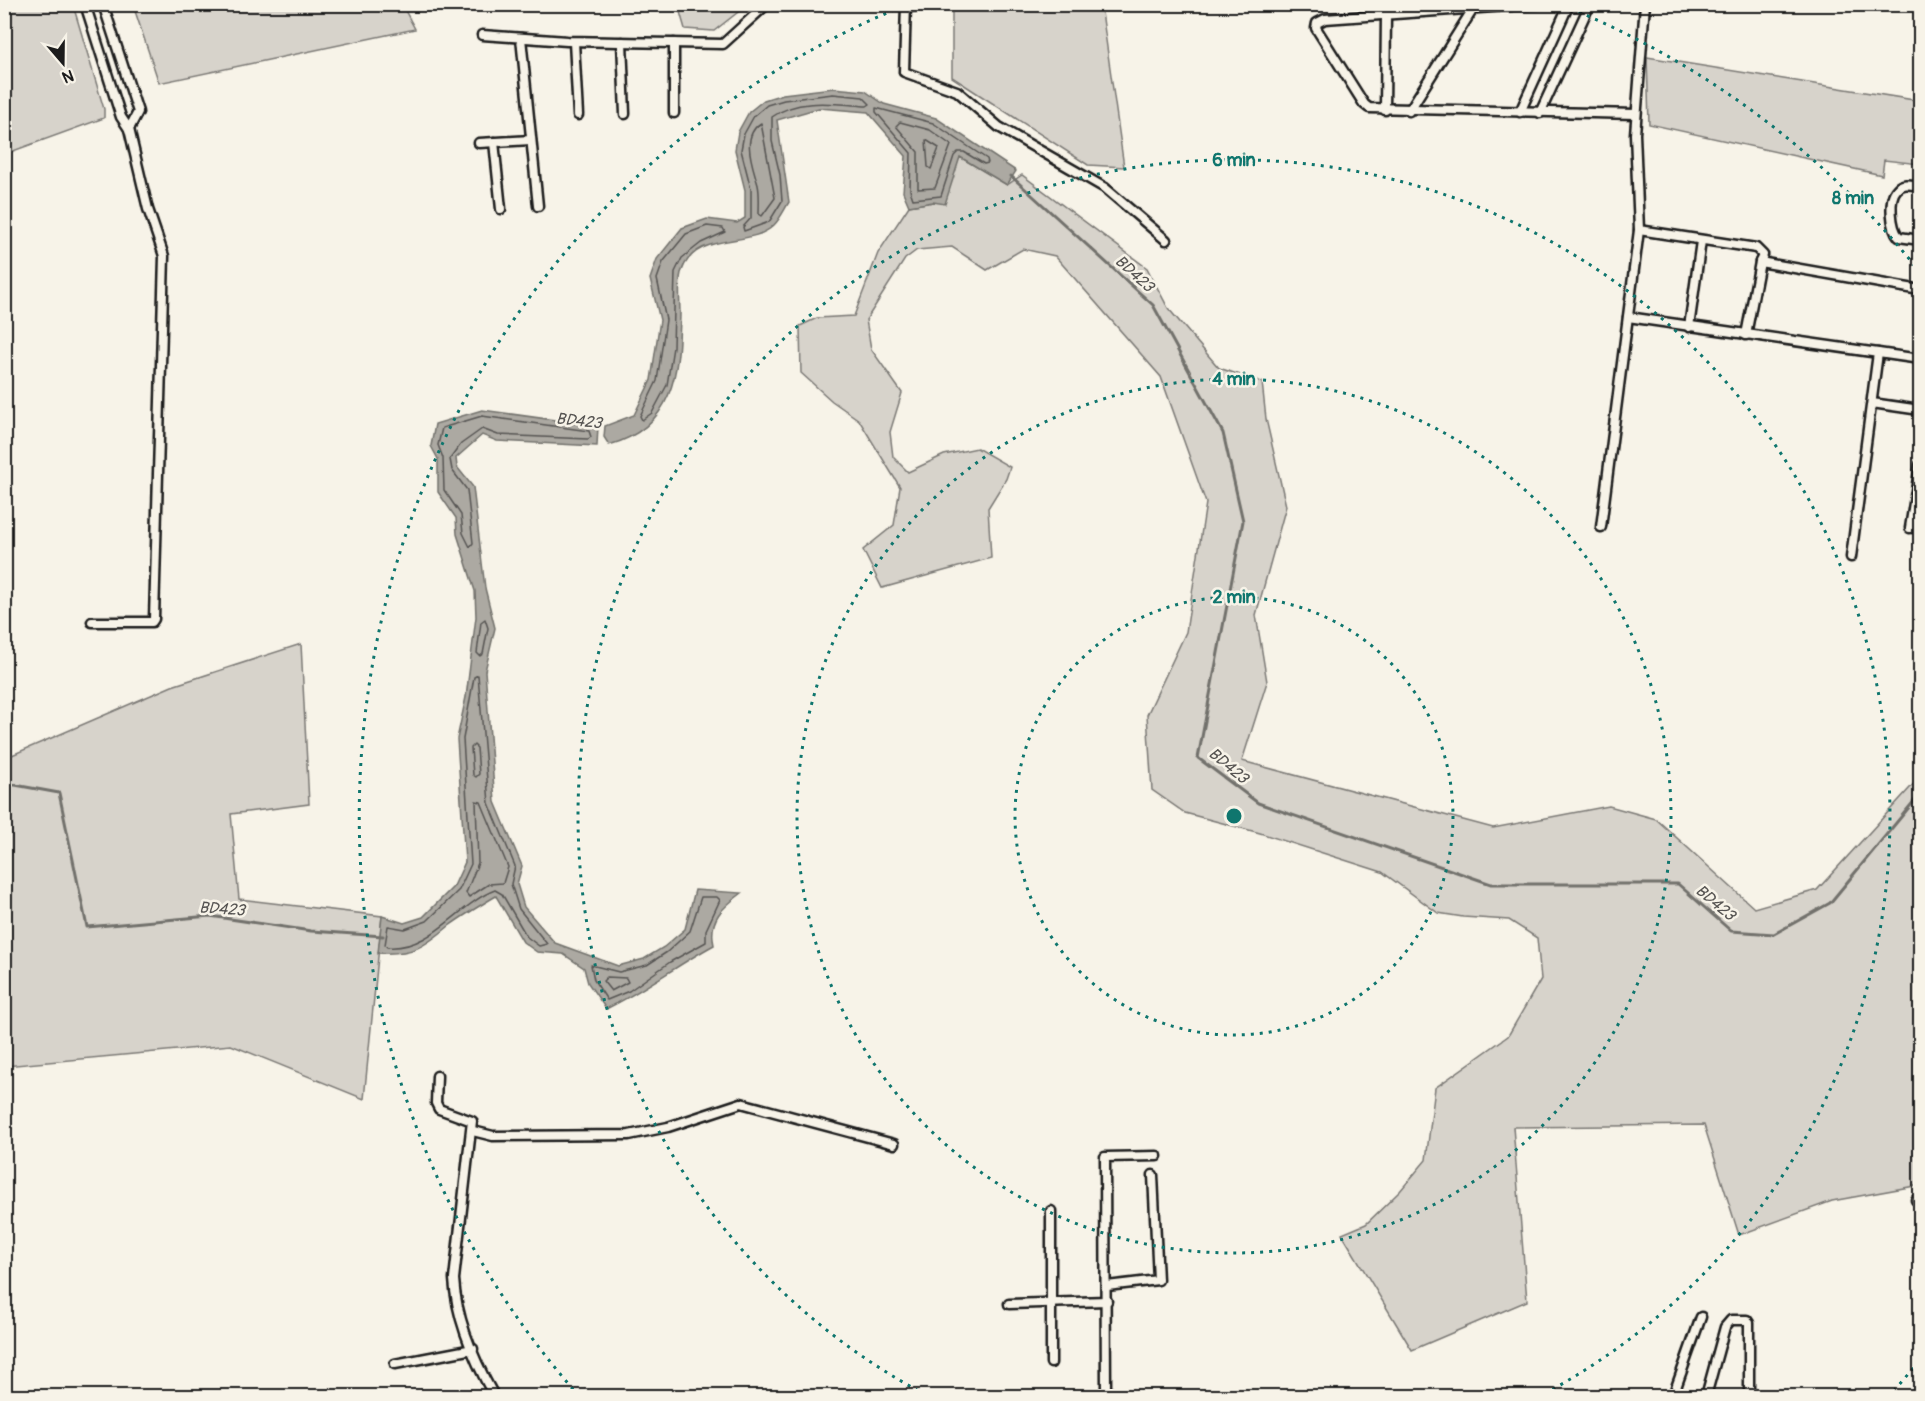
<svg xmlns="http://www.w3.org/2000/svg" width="1925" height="1401" font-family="Pangolin,sans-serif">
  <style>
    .green { fill: #d7d3cb; stroke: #7a7874; stroke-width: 1.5 }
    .water { fill: #aca9a2; stroke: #72716c; stroke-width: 1.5 }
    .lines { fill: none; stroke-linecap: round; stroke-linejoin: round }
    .shore { stroke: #565452; stroke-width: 1.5 }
    .stream { stroke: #72716c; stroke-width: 3 }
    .street-casing { stroke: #1c1c1c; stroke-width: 13 }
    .street { stroke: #f7f3e8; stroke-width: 8 }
    .ring { fill: none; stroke: #0f766e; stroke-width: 3; stroke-dasharray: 3 6 }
    .labels { text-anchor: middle; stroke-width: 5; stroke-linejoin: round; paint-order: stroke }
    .water-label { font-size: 16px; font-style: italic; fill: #565452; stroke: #f7f3e8 }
    .centre { fill: #0f766e; stroke: #f7f3e8; stroke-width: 3 }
    .ring-label { font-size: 18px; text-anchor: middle; font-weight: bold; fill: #0f766e; stroke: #f7f3e8; stroke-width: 5; stroke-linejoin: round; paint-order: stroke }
  </style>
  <rect width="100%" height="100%" fill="#f7f3e8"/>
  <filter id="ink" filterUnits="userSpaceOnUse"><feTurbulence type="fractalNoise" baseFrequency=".0167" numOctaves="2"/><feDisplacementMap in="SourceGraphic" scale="12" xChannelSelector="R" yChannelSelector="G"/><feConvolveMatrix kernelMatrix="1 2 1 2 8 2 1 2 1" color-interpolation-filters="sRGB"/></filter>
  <g filter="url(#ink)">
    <g class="green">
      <path d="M4,5H73L104,109V118L5,154Z"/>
      <path d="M133,5H402L415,29L159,83Z"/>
      <path d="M678,5V4L747,5L714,31L685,29Z"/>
      <path d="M952,5H1101L1124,167L1088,165L952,77Z"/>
      <path d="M1647,57L1920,101V164L1884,160L1882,175L1649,124Z"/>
      <path d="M960,157L1007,185L1022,175L1147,268L1168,308L1219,368L1262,382L1266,419L1286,506L1256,615L1267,682L1242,761L1493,828L1609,806L1656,819L1754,908L1817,890L1920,777V1185L1832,1201L1739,1235L1704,1125L1513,1127L1527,1301L1412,1350L1342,1234L1366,1224L1400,1191L1426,1160L1435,1088L1508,1036L1541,979L1537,938L1509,920L1463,917L1438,913L1382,872L1260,833L1185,813L1152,790L1147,715L1186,632L1206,503L1161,377L1055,256L1023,249L987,270L952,247L917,250L905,259L866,320L871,349L902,393L890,432L893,457L908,472L944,455L977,448L1010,467L1006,479L988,508L991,558L882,588L863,550L894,525L900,487L859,420L832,401L801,373L800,326L817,318L854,316L878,253L909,206L933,202Z"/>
      <path d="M301,644L309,804L231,814L239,899L382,916L364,1099L231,1045L5,1066V758L172,686Z"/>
    </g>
    <g class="water">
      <path d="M833,88L865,91L884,104L936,118L1016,171L1007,185L960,157L945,204L933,202L909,206L903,192L906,156L868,112L819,108L777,120L789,202C784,210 780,219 774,225C751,249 695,229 681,273C678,285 680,302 680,314C679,373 674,427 609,445L604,437L605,426L634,415L651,380L660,320L650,279L657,259L682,228L707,219L737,223L745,218V190L735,150L738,132L749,112L764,100L783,94Z"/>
      <path d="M482,410L598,426L597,446L497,441L482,435L456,458L457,467L473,487L485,588L495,628L485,671L495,802L522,866L517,884L524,907L555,943L618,966L644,959L664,947L685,929L695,890L742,893C723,907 708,919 714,945C677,965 644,991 606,1009L588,983L584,968L563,954L537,952L523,942L496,896C481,905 464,915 449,926C424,947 413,955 378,953L382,916L404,923L423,917L454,886L465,862L457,739L466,697L476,617L475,591L457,534L456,518L438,492V459L431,446L435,424Z"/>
    </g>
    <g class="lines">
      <g class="shore">
        <path d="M833,94L863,97L870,104L867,106C837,104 798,97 772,117V141L780,175L782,201L769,222L744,231L743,227L751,218V189L741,150L744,134L754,116L767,105L784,100Z"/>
        <path d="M876,108L933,123L987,159L988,163L984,164L964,152H958L954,156L941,196L913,199L910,190L911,153L876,112Z"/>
        <path d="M900,122L930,130L951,145L935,188L918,189V152L896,126Z"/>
        <path d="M761,123L775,198L762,216L759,214C759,205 760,194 758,185C753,166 740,136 761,123Z"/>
        <path d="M926,140L939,148L931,169L928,167Z"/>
        <path d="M707,226L723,228L725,232L701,243L682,258L675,272L673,347L667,385L652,413L642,420L640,416L657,381L666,320L657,279L663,262L686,234Z"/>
        <path d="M482,416L589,431L591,437L588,439L498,435L482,429L461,444L450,459L452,470L467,490L473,543L470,547L463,533L461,515L444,490L443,458L438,445L442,428Z"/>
        <path d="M485,619L488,628L483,654L480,656L477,653L481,622Z"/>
        <path d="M478,675L489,803L515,866L511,884L519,909L547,944L539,946L527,937L502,894L495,890C458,904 431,951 387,947L385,945L388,926L405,929L427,921L459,890L471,864L463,739L474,677Z"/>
        <path d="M474,745L477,748L479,774L476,777L473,775L471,748Z"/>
        <path d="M476,801L481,802L508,867L503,883L489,884L469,897L466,893L478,863Z"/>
        <path d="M701,897H717L720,900L706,930V942L670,962L629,991L607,1000L594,980L591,965L619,972L647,965L667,952L690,931Z"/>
        <path d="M607,977L626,978L628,982L611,991L603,981Z"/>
      </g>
      <g class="stream">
        <path d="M1011,176L1153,305L1223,433L1243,521L1198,758L1258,803L1491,884H1678L1731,931L1774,934L1830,903L1920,794"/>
        <path d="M4,783L59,793L87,927L210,916L311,931L383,936"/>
      </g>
      <defs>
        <g id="street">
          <path d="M85,4L121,117L129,129L148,209L164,256L154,619L152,622H92"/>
          <path d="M103,4L138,112L129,129"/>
          <path d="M906,4L904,72L957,91L999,127L1105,188L1166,240"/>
          <path d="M1538,4L1325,19L1317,23L1316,28L1364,104L1369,108L1636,114"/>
          <path d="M907,7L945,4"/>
          <path d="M482,35L567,41L723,44L767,4"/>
          <path d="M521,38L538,206"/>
          <path d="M574,42L578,115"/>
          <path d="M622,42L625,114"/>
          <path d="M1385,110L1386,15"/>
          <path d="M1409,111L1473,9"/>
          <path d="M1520,112L1569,4"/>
          <path d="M674,113V43"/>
          <path d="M1540,113L1590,4"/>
          <path d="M494,142L501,209"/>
          <path d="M479,143L531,140"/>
          <path d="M1920,186C1912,185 1903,182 1897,189C1888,198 1891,228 1899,237L1920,240"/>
          <path d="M1639,230L1756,248L1763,255L1760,262"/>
          <path d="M1628,317L1920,359"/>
          <path d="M1689,327L1701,241"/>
          <path d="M1746,335L1760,262L1920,290"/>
          <path d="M1872,403L1920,410"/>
          <path d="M1601,527L1639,230L1635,134L1645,4"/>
          <path d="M1910,528L1920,465"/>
          <path d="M1851,557L1878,353"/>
          <path d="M437,1076L436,1103L439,1109L472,1121L454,1279C456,1318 475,1362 494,1396"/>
          <path d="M473,1131L493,1136L629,1135L668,1127L741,1103L894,1144"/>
          <path d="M1916,1200L1920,1199"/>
          <path d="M1107,1286L1158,1280L1153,1175"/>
          <path d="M1009,1304L1107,1301"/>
          <path d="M1051,1363V1211"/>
          <path d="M395,1364L473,1349"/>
          <path d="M1106,1396L1105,1157L1157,1156"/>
          <path d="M1673,1396L1701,1317"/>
          <path d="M1706,1396L1725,1327L1731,1320H1747L1749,1323V1396"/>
        </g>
      </defs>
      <use href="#street" class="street-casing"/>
      <use href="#street" class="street"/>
    </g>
  </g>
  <g class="ring">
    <circle cx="1234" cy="816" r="219"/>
    <circle cx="1234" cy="816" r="437"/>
    <path d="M926 1395A656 656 0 1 1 1542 1395"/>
    <path d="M1919 1361A875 875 0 0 1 1889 1396M579 1396A875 875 0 0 1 906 5M1562 5A875 875 0 0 1 1919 271"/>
  </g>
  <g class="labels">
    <g class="water-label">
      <text transform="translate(1135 273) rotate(42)" y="6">BD423</text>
      <text transform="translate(579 420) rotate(6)" y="6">BD423</text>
      <text transform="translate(1229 765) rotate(40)" y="6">BD423</text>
      <text transform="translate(1716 902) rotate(40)" y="6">BD423</text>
      <text transform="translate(222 908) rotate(4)" y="6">BD423</text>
    </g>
  </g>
  <circle cx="1234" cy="816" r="9" class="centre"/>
  <g class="ring-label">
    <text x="1234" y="166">6 min</text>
    <text x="1853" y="204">8 min</text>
    <text x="1234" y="385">4 min</text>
    <text x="1234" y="603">2 min</text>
  </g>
  <rect width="1925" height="1401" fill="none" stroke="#f7f3e8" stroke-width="24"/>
  <rect x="12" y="12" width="1901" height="1377" fill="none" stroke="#1c1c1c" stroke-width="2" filter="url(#ink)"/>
  <g transform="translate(63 63) rotate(160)" stroke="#f7f3e8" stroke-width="4.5" paint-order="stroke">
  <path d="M0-4.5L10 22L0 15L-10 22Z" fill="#1c1c1c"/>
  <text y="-9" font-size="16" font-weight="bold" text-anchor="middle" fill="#1c1c1c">N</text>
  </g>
</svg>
